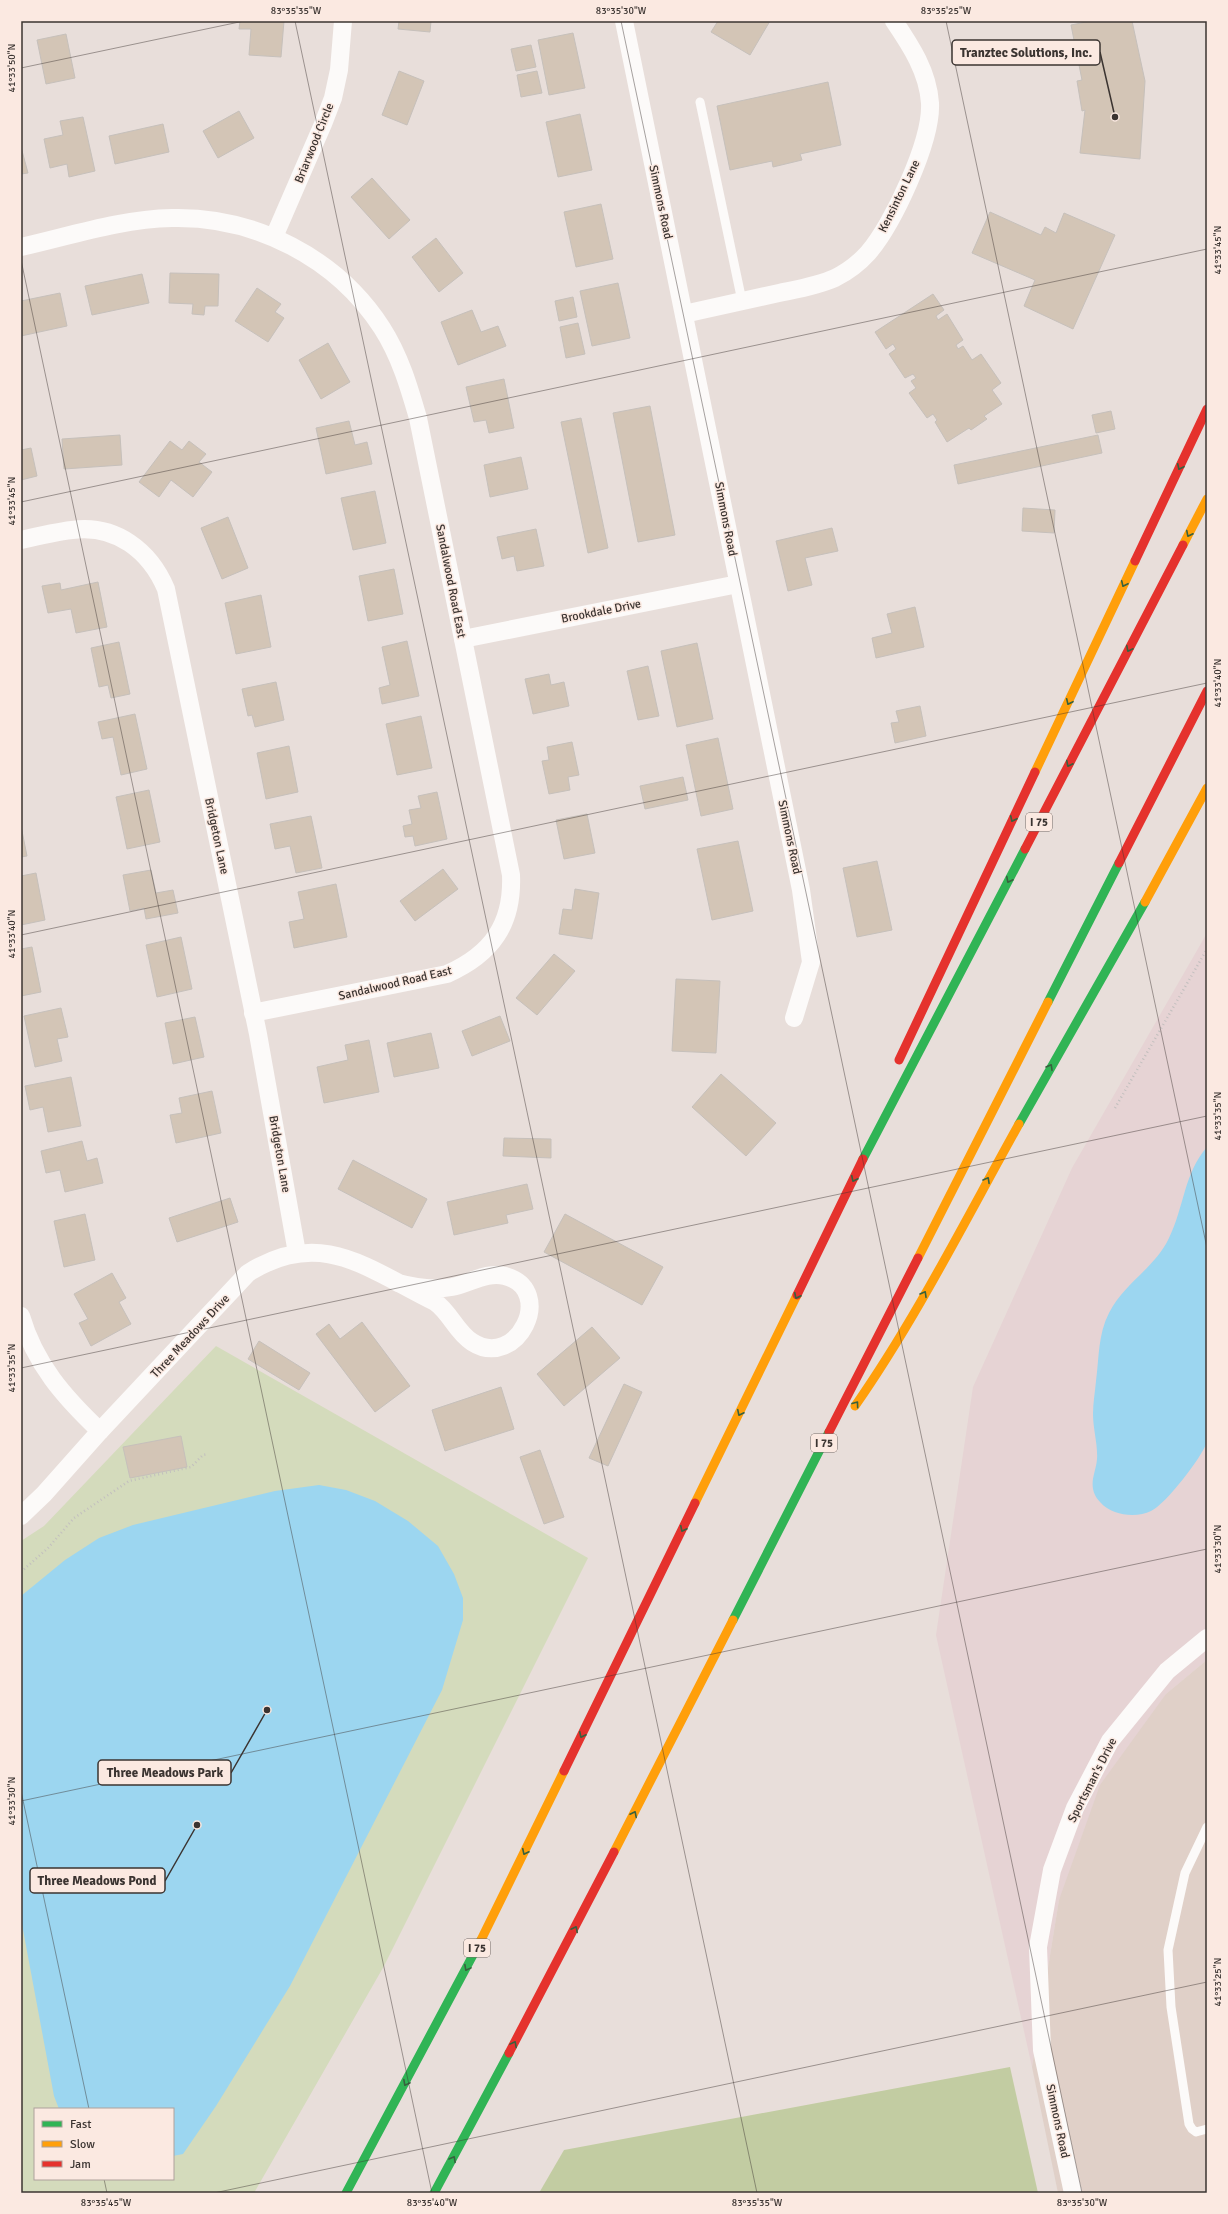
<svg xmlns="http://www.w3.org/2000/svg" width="1228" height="2214" font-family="Signika,sans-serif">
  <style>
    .commercial { fill: #e6d3d4 }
    .industrial { fill: #e0d0c8 }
    .green { fill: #d4dbbc; fill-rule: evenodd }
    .forest { fill: #c2cca2 }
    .water { fill: #9cd6f0 }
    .building { fill: #d3c5b6; stroke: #c6c0bb }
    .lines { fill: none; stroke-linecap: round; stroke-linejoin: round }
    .path { stroke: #c2bfbe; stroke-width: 2.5; stroke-dasharray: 1 3; stroke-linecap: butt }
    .lane { stroke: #fcfaf9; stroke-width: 9 }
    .street { stroke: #fcfaf9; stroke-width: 18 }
    .fast { stroke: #30b455; stroke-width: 9 }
    .slow { stroke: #ff9f0a; stroke-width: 9 }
    .jam { stroke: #e5322d; stroke-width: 9 }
    .oneway { stroke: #37613e }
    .ticks { fill: none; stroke: #3b3431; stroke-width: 1; stroke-opacity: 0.45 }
    .labels { text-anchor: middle; stroke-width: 3; stroke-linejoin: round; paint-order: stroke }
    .shield { fill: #fbe9e1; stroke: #756a66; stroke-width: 1 }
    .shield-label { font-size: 11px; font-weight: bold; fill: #3b3431 }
    .street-label { font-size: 12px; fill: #3b3431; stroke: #fbe9e1 }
    .leader { fill: none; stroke: #3b3431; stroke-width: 1.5 }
    .callout-dot { fill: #3b3431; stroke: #fbe9e1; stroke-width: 1.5 }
    .callout { fill: #fbe9e1; stroke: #3b3431; stroke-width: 1.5 }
    .callout-label { font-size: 13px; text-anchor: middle; font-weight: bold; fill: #3b3431 }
    .neatline { fill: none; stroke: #3b3431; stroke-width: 1.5 }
    .ticks-label { font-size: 10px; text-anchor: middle; fill: #3b3431 }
  </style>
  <rect width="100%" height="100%" fill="#e8deda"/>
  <path class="commercial" d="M1207,933V1660L1166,1694L1059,1900L1032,2067L936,1635L973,1387L1072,1168Z"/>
  <path class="industrial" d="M1207,1660V2193H1058L1032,2067L1059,1900L1100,1785L1166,1694Z"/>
  <path class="green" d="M216,1346L588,1558L384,1966L254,2193H21V1541L44,1526ZM35,2109H173V2179H35Z"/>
  <path class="forest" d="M1010,2067L1038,2193H539L564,2150Z"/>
  <g class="water">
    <path d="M1207,1147V1442C1202,1457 1166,1504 1151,1511C1141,1516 1126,1516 1115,1512C1107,1509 1099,1503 1095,1495C1089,1482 1096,1472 1097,1459C1098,1445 1093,1429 1093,1414C1093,1403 1095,1392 1096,1381C1099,1358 1098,1334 1109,1313C1124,1283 1155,1268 1169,1238C1184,1208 1184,1173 1207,1147Z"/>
    <path d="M319,1485L346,1490L375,1501L408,1521L438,1546L454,1574L463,1598V1620L442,1690L290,1986L216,2106L183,2154L173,2156V2109H59L54,2096L21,1919V1596L65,1560L99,1538L133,1525L275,1491Z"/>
  </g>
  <g class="building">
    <path d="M240,21H284L281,57L249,55L251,29H239Z"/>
    <path d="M399,21H431L430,32L398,29Z"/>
    <path d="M718,21H770L750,55L711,32Z"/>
    <path d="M1091,21H1132L1145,81L1140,159L1080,153L1085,110L1082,111L1077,81L1082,80L1071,25Z"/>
    <path d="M573,33L585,88L549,95L538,40Z"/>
    <path d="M66,34L75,78L46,84L37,40Z"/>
    <path d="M531,45L536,67L516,71L511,49Z"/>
    <path d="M399,71L424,81L407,125L382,115Z"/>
    <path d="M537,71L542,93L521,97L517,75Z"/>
    <path d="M828,82L841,145L800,154L802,160L773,167L772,161L730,170L717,106Z"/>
    <path d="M239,111L254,138L218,158L203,131Z"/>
    <path d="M580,114L592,170L558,177L546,122Z"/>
    <path d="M83,117L95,171L69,177L67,164L50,168L44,139L63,135L60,121Z"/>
    <path d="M163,124L169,152L115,164L109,136Z"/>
    <path d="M21,147L28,173L21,174Z"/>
    <path d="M372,178L410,220L389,239L351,197Z"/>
    <path d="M601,204L613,259L576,267L564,212Z"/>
    <path d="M990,212L1041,235L1045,227L1056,233L1064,213L1115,235L1073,329L1024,306L1035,280L972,253Z"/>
    <path d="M436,238L463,273L439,292L412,257Z"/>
    <path d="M170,273L219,274L218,306H205L204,315L192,314L193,304L169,303Z"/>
    <path d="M142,274L149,303L92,315L85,286Z"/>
    <path d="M618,283L630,338L592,346L580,291Z"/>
    <path d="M257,288L281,304L275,312L284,318L268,342L235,321Z"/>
    <path d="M60,293L67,326L21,336V301Z"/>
    <path d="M933,294L944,310L936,316L938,320L947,314L963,340L956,345L958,349L963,346L972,360L981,354L1001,383L992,390L1002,404L984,416L987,419L971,430L969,428L947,442L935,422L937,420L933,414L927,418L909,393L916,388L911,381L916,378L913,374L905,378L889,354L896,349L893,344L886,349L875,332Z"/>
    <path d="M573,297L577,317L559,321L555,301Z"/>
    <path d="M472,310L481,332L498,326L506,346L458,365L441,322Z"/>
    <path d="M578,323L585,354L566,358L560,327Z"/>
    <path d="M328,343L350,382L321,399L299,360Z"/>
    <path d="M504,379L514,428L489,433L486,420L474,422L466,387Z"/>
    <path d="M650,406L675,535L638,542L613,413Z"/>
    <path d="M1111,411L1115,429L1096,433L1092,415Z"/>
    <path d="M581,418L608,548L588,553L561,422Z"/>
    <path d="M349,421L355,445L367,442L372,464L326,474L316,428Z"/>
    <path d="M120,435L122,465L64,469L62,439Z"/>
    <path d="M1098,435L1102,453L958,484L954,465Z"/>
    <path d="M170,441L182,450L189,441L206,454L199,462L212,472L193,497L171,480L159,497L139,482Z"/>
    <path d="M31,448L37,476L21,480V450Z"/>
    <path d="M521,457L528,489L490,497L484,465Z"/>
    <path d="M375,491L386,543L353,550L341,498Z"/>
    <path d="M1023,508L1055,510L1054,533L1022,531Z"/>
    <path d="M228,517L248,568L222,579L201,528Z"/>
    <path d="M832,528L838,551L805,558L812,585L788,591L776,541Z"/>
    <path d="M536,529L544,566L517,571L514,556L502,559L497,537Z"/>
    <path d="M394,569L403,614L368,621L359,576Z"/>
    <path d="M98,582L107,627L76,633L71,609L48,613L42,586L60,583L61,590Z"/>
    <path d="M261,595L271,647L236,654L225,603Z"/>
    <path d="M915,607L924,647L876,658L872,638L892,633L887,614Z"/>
    <path d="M407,641L419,696L382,704L379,688L390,685L382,647Z"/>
    <path d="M119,642L130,694L111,698L108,685L99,687L91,648Z"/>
    <path d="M697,643L713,719L677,727L661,651Z"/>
    <path d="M648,666L659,716L638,720L627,671Z"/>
    <path d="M549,674L551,685L564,682L569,706L533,714L525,679Z"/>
    <path d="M276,682L284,720L255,727L252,715L248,716L242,689Z"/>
    <path d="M920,706L926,736L895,743L891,723L899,722L896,711Z"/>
    <path d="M135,714L147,769L121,775L113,737L102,739L98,722Z"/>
    <path d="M421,716L432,768L397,775L386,724Z"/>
    <path d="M718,738L733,809L701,816L686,745Z"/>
    <path d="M572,742L579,775L568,777L570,790L549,794L542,761L549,760L547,747Z"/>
    <path d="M289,746L298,792L266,799L257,753Z"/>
    <path d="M683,777L688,800L645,809L640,786Z"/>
    <path d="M149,790L160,842L127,849L116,797Z"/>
    <path d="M437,792L447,839L415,846L413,836L405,837L403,826L412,824L409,810L421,808L418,796Z"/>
    <path d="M587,814L595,853L564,859L556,820Z"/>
    <path d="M311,816L322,868L296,873L290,846L275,849L270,824Z"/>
    <path d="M21,826L27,856L21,857Z"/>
    <path d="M738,841L753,911L712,920L697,849Z"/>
    <path d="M877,861L892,930L857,937L843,868Z"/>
    <path d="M443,869L458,889L415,921L400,901Z"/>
    <path d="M151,870L156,893L173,890L178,913L146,919L144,908L130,911L123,875Z"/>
    <path d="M36,873L45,920L21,925V876Z"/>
    <path d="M336,884L347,937L294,948L289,922L304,919L298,892Z"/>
    <path d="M575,889L599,893L592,939L559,934L563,909L572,910Z"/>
    <path d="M181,937L192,989L157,997L146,945Z"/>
    <path d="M32,947L41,992L21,996V949Z"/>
    <path d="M554,954L575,971L537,1015L516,998Z"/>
    <path d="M676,979L720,981L716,1053L672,1051Z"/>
    <path d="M61,1008L68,1037L57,1039L62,1061L35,1067L24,1016Z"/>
    <path d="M500,1016L510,1041L472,1056L462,1031Z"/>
    <path d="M195,1017L204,1057L173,1064L165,1023Z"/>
    <path d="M431,1033L439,1068L394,1077L387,1043Z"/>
    <path d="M369,1040L379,1092L324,1103L317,1067L348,1060L345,1045Z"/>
    <path d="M721,1074L776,1123L746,1156L692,1107Z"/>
    <path d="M71,1077L81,1126L48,1132L43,1107L30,1110L25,1086Z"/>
    <path d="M212,1091L221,1133L176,1143L170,1115L182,1113L179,1098Z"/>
    <path d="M504,1138L551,1139V1158L503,1156Z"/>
    <path d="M82,1141L87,1161L97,1158L103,1183L65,1192L60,1170L46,1173L41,1151Z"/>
    <path d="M353,1160L427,1199L412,1228L338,1189Z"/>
    <path d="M527,1184L533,1209L506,1215L508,1223L454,1235L447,1202Z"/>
    <path d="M230,1198L238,1222L177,1242L169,1218Z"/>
    <path d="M85,1214L95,1260L64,1267L54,1221Z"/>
    <path d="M565,1214L663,1267L642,1305L544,1252Z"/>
    <path d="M112,1273L126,1298L119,1302L131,1324L91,1346L79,1323L88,1319L74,1294Z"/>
    <path d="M362,1322L410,1386L375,1412L316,1334L329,1324L340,1339Z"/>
    <path d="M592,1327L620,1358L564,1406L537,1374Z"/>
    <path d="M259,1341L310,1373L299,1390L248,1359Z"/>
    <path d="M624,1384L642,1392L608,1466L589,1458Z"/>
    <path d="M501,1387L514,1429L445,1451L432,1410Z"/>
    <path d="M181,1436L187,1467L130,1478L123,1447Z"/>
    <path d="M540,1450L564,1517L544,1524L520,1457Z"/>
  </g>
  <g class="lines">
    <g class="path">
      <path d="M1115,1108L1207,949"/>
      <path d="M21,1572L48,1548L74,1518L129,1481L191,1467L203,1455L208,1454"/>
    </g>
    <g class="lane">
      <path d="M700,102L742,301"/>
      <path d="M1207,1827L1185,1873L1168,1950L1171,2007L1189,2124L1192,2129L1196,2132L1207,2129"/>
    </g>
    <g class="street">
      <path d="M624,21L801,890L811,962L794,1018"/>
      <path d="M274,237L323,124L333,98L339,70L343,21"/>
      <path d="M21,247C70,236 121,219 172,218C255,216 337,258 382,328C400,356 409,387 418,418L511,875C513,924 492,954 447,974L253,1013"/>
      <path d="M684,314C716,307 748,300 779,293C798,289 817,286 835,278C847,272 859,263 868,253C893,224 932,141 930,103C928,72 911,46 894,21"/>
      <path d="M21,540C38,536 55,532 72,530C116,524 150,551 166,589L258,1034L297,1253"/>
      <path d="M463,639L738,584"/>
      <path d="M21,1316C35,1364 64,1397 100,1431"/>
      <path d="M21,1516L44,1494L100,1431L248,1273C321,1227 368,1269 435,1302C450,1312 456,1332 472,1342C517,1371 557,1290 505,1276C487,1271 469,1284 452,1287C434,1290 416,1288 398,1283"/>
      <path d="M1073,2193L1042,2050L1038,1947L1052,1870L1075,1808L1110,1741L1167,1671L1207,1638"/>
    </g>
    <g class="fast">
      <path d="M1048,1002L1119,863"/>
      <path d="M1019,1124L1145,902"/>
      <path d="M863,1159L1025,849"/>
      <path d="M733,1620L829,1432"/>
      <path d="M346,2193L481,1940"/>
      <path d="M434,2193L509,2053"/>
    </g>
    <g class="slow">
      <path d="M1183,545L1207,499"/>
      <path d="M1035,772L1135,561"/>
      <path d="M1145,902L1207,788"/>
      <path d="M918,1258L1048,1002"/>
      <path d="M855,1406C917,1317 966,1219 1019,1124"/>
      <path d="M695,1503L797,1295"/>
      <path d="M614,1852L733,1620"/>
      <path d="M481,1940L564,1771"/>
    </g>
    <g class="jam">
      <path d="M1135,561L1207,409"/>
      <path d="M1025,849L1183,545"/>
      <path d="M1119,863L1207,691"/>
      <path d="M899,1060L1035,772"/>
      <path d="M797,1295L863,1159"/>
      <path d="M829,1432L918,1258"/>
      <path d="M564,1771L695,1503"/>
      <path d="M509,2053L614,1852"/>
    </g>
  </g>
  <defs><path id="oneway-chevron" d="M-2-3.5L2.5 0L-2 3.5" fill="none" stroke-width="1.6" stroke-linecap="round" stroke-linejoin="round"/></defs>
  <g class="oneway">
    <use href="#oneway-chevron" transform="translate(1180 467) rotate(115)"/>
    <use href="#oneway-chevron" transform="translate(1189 534) rotate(117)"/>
    <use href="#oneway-chevron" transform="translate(1124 584) rotate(115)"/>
    <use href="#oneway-chevron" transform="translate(1129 649) rotate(117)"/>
    <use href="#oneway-chevron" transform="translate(1069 702) rotate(115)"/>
    <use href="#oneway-chevron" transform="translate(1069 764) rotate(117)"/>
    <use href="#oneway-chevron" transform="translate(1013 819) rotate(115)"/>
    <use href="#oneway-chevron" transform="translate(1009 880) rotate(117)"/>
    <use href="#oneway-chevron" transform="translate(1050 1067) rotate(-60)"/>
    <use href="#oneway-chevron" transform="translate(854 1179) rotate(116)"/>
    <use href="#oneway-chevron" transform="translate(987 1180) rotate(-61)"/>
    <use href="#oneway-chevron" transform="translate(924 1294) rotate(-60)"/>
    <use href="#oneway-chevron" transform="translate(797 1296) rotate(116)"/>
    <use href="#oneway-chevron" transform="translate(856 1404) rotate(-54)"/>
    <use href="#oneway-chevron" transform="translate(740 1413) rotate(116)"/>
    <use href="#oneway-chevron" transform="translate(683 1529) rotate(116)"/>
    <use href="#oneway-chevron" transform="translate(582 1735) rotate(116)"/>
    <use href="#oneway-chevron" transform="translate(634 1814) rotate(-63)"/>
    <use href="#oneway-chevron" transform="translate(525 1852) rotate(116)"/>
    <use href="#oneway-chevron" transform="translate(575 1929) rotate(-63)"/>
    <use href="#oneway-chevron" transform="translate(467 1968) rotate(118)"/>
    <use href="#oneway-chevron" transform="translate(514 2044) rotate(-62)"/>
    <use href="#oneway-chevron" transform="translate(406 2083) rotate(118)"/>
    <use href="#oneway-chevron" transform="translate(453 2159) rotate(-61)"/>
  </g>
  <path class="ticks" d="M295,21L757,2193M621,21L1082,2193M946,21L1207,1248M21,68L244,21M21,260L432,2193M21,502L1207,249M21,935L1207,683M21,1368L1207,1116M21,1791L89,2109M21,1801L1207,1549M104,2179L107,2193M214,2193L1207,1982"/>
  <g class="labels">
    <g class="shield">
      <rect x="1026" y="813" width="26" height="18" rx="3"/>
      <rect x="811" y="1434" width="26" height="18" rx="3"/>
      <rect x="464" y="1939" width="26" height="18" rx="3"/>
    </g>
    <g class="shield-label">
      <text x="1039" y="826">I 75</text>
      <text x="824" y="1447">I 75</text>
      <text x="477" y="1952">I 75</text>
    </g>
    <g class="street-label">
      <text transform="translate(314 143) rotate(-68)" y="4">Briarwood Circle</text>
      <text transform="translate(899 196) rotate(-64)" y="4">Kensinton Lane</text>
      <text transform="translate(661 202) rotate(78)" y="4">Simmons Road</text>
      <text transform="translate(726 519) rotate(79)" y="4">Simmons Road</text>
      <text transform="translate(451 581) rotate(79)" y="4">Sandalwood Road East</text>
      <text transform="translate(601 611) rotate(-11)" y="4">Brookdale Drive</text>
      <text transform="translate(217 836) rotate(78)" y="4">Bridgeton Lane</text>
      <text transform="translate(790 837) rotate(78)" y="4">Simmons Road</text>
      <text transform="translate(395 983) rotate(-13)" y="4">Sandalwood Road East</text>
      <text transform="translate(280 1154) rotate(80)" y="4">Bridgeton Lane</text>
      <text transform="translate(190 1336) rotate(-47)" y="4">Three Meadows Drive</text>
      <text transform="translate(1092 1780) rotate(-63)" y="4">Sportsman's Drive</text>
      <text transform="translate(1058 2121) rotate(78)" y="4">Simmons Road</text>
    </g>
  </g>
  <path class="leader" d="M1115 117L1100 52M267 1710L231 1773M197 1825L165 1881"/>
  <g class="callout-dot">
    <circle cx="1115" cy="117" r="4"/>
    <circle cx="267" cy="1710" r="4"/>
    <circle cx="197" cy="1825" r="4"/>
  </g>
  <g class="callout">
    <rect x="952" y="40" width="148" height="25" rx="4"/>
    <rect x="98" y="1760" width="133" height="25" rx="4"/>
    <rect x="30" y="1868" width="135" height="25" rx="4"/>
  </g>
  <g class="callout-label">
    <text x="1026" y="57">Tranztec Solutions, Inc.</text>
    <text x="165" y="1777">Three Meadows Park</text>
    <text x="97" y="1885">Three Meadows Pond</text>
  </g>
  <rect width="1228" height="2214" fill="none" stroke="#fbe9e1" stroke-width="44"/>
  <rect x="34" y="2108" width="140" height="72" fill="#fbe9e1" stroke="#aea19b"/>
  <rect x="42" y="2121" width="20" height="6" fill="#30b455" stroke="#aea19b"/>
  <text x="70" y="2128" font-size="12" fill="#3b3431">Fast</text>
  <rect x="42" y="2141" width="20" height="6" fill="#ff9f0a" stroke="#aea19b"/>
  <text x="70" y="2148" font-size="12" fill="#3b3431">Slow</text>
  <rect x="42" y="2161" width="20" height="6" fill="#e5322d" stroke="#aea19b"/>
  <text x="70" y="2168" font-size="12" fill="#3b3431">Jam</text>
  <rect x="22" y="22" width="1184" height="2170" class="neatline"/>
  <g class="ticks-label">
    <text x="296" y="14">83°35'35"W</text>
    <text x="621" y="14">83°35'30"W</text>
    <text x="946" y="14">83°35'25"W</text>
    <text transform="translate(11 68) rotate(-90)" y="4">41°33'50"N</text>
    <text transform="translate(1217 250) rotate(-90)" y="4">41°33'45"N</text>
    <text transform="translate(11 501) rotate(-90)" y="4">41°33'45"N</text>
    <text transform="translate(1217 683) rotate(-90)" y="4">41°33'40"N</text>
    <text transform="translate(11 934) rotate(-90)" y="4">41°33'40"N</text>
    <text transform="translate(1217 1116) rotate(-90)" y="4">41°33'35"N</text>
    <text transform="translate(11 1368) rotate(-90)" y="4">41°33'35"N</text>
    <text transform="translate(1217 1549) rotate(-90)" y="4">41°33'30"N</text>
    <text transform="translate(11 1801) rotate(-90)" y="4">41°33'30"N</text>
    <text transform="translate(1217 1982) rotate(-90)" y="4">41°33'25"N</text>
    <text x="106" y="2206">83°35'45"W</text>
    <text x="432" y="2206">83°35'40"W</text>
    <text x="757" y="2206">83°35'35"W</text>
    <text x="1082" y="2206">83°35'30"W</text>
  </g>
</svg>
